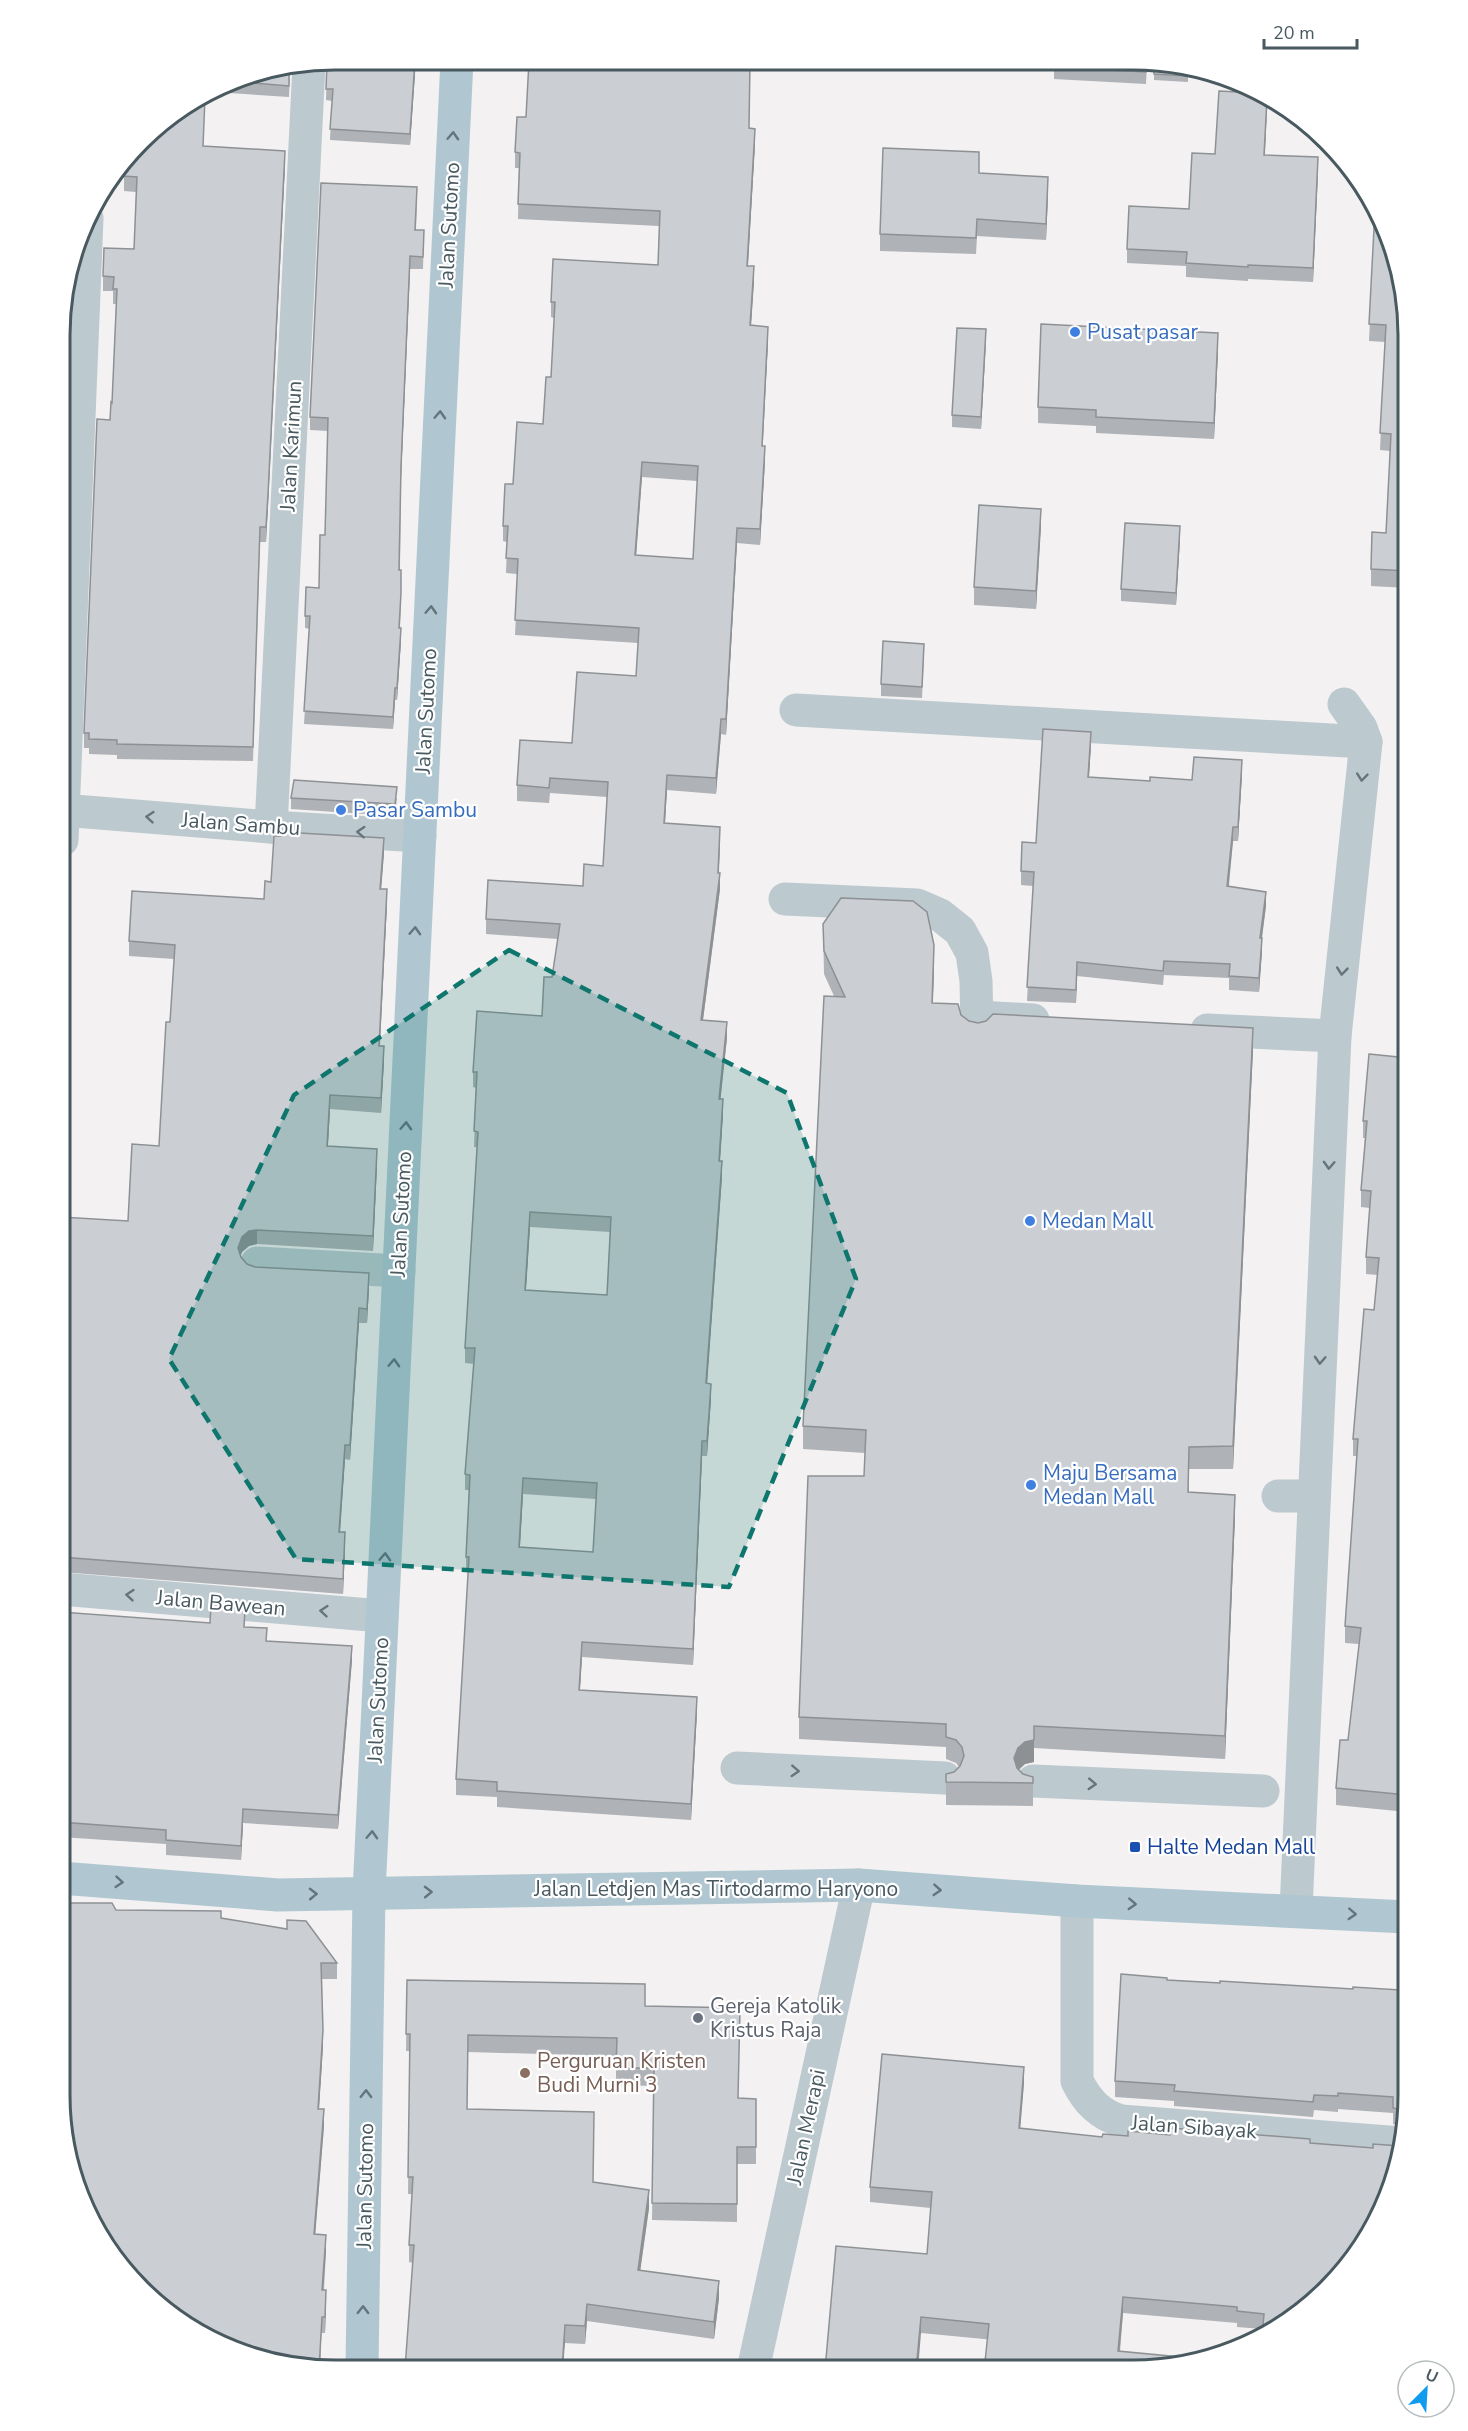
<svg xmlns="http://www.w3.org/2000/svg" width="1468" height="2431" font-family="'Nunito Sans',sans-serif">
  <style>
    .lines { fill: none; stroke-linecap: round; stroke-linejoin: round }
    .minor { stroke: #bcc9ce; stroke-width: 33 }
    .major { stroke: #b0c7d1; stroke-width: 33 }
    .wall { fill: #afb2b6; fill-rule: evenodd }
    .shaded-wall { fill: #8e9194 }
    .building { fill: #cbcfd4; stroke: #8e9194; stroke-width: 1.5; fill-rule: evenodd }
    .oneway { stroke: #62747c }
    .oneway2 { stroke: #65757c }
    .marked { fill: #0f766e; fill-opacity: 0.2; stroke: #0f766e; stroke-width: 4.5; stroke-dasharray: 12 8; stroke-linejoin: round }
    .shop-dot { fill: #3f7fe0; stroke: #fff; stroke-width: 2 }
    .transit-dot { fill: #1a4fb4; stroke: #fff; stroke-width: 2 }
    .worship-dot { fill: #6b7280; stroke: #fff; stroke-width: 2 }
    .education-dot { fill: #8d6e63; stroke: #fff; stroke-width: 2 }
    .labels { text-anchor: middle; stroke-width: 4.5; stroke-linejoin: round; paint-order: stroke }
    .street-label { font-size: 21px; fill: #485960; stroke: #fff }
    .shop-label { font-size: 21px; fill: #366cbe; stroke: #fff; text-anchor: start }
    .transit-label { font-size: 21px; fill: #164399; stroke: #fff; text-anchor: start }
    .worship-label { font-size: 21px; fill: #5b616d; stroke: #fff; text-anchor: start }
    .education-label { font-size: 21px; fill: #785e54; stroke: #fff; text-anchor: start }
    .rim { fill: none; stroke: #485960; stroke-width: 3 }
  </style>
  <rect width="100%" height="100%" fill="#f3f1f1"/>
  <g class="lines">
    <g class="minor">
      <path d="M796,710L1366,742"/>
      <path d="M62,810L271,827L420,836"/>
      <path d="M271,827L309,65"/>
      <path d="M62,840L87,218"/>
      <path d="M785,899L917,905L940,915L960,931L972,953L976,981L977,1027"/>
      <path d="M978,1017L1033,1020"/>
      <path d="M1207,1030L1335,1036"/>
      <path d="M257,1263L399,1271"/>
      <path d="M1278,1496H1314"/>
      <path d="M61,1589L382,1616"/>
      <path d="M737,1768L945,1778"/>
      <path d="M1033,1781L1263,1791"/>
      <path d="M1077,1901V2081C1087,2101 1099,2114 1121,2121L1401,2143"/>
      <path d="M1296,1910L1335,1036L1366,742L1361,728L1344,704"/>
      <path d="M753,2370L859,1885"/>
    </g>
    <g class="major">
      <path d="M60,1878L278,1895L859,1885L1077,1901L1407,1917"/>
      <path d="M362,2369L369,1893L457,60"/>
    </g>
  </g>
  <g class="wall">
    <path d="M336,60H416L410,145L330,140L332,101L326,100L327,62Z"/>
    <path d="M1054,62H1147L1146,84L1054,79Z"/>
    <path d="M1154,62L1188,68V82L1154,80Z"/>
    <path d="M290,69L289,97L213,92L231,81Z"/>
    <path d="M205,97L203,146L285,165L268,508L266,542H260L253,761L117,759V755L89,754V748H84V733L110,420L112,403L116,304H113V291H103V276L134,249L136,192L124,191V167L154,129Z"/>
    <path d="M1267,107L1265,155L1318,171L1313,282L1248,279V281L1186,277V266L1127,263V249L1189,209L1215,154Z"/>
    <path d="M749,128L755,144L748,266L754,281L751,326L768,342L762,446L765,461L760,545L737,543L726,735L721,734L716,794L667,790L665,823L720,842L719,873L720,889L703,1020L727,1038L720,1099L723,1114L720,1161L722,1177L707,1383L711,1399L707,1456H702L693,1665L582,1657L580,1690L697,1712L691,1820L497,1807V1797L456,1795V1779L468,1572H466V1557L469,1490H465V1474L474,1364L465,1363V1348L477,1147H474L476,1088L473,1087V1072L542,1016L552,977L558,939L486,934V919L583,886L603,866L607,797L550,793L549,803L517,801V785L572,743L636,676L638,643L515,635L518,574L506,573L507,542L503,541V526L513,484L543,424L551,377L554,318L551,317V302L658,265L659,226L518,219L519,168H515V152ZM642,477L697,481L693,559L636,556ZM530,1227L610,1232L607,1295L526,1290ZM523,1494L596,1499L593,1552L520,1547Z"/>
    <path d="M979,173L1048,194L1046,240L977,236L976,254L880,251V234Z"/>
    <path d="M417,200L416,230H424L423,269H410L401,479L400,570L401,606L400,628L401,641L397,700H395L393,729L304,724L310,629L305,628V616L319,588L325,535L328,431L310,430V417Z"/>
    <path d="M1375,209L1408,336V588L1371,586V569L1386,533L1390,451L1380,450L1385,342L1369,341Z"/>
    <path d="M986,341L981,429L952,427V415Z"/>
    <path d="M1218,350L1214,439L1096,433V426L1038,423V407Z"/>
    <path d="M1041,526L1036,609L974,605V587Z"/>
    <path d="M1180,538L1176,605L1121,601V589Z"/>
    <path d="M924,656L922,698L881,696V684Z"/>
    <path d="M1091,745L1089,777L1150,781L1192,780L1242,774L1238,841H1233L1229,886L1266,906L1262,938V951L1259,992L1229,990V978L1164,975L1163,985L1077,976L1076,1003L1027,1001L1033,886L1021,885V871L1036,843Z"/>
    <path d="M291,798H397L395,816L291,809Z"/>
    <path d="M1408,822V929H1403V912L1405,882H1403V865Z"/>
    <path d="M384,853L381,889L387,904L380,1046L384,1061L381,1113L330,1109L328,1146L377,1164L373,1251L257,1244L249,1246L242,1252L240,1256L247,1264L255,1267L369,1288L367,1323H359L350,1460L345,1459L340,1532L345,1547L343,1594L61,1572V1307L65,1308L69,1265L61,1264V1217L128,1221L159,1146L170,1022L174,959L129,956V941L264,899L271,882Z"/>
    <path d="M823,924L934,968L933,1003L961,1015L969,1021L978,1023L1253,1050L1233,1469H1189V1492L1235,1517L1225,1759L1034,1748V1762L1025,1764L1019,1770L1023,1774L1033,1777V1806L946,1805V1774L954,1772L959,1767L956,1763L946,1759V1747L799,1739V1717L864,1476L865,1453L803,1449V1426L834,996L824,974Z"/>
    <path d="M1408,1058L1407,1812L1336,1805V1788L1348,1740L1359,1644L1345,1643V1626L1357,1456H1353V1439L1374,1310L1378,1275L1366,1274V1257L1370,1208L1361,1207V1190L1365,1138H1363V1121Z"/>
    <path d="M61,1612L245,1627L267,1641L352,1660L338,1829L243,1823L241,1860L166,1855V1844L60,1837Z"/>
    <path d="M116,1910L221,1918L337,1963V1979H322L323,2046L319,2109L324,2126L315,2234L326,2251L324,2290L326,2306L325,2333H322Z"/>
    <path d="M407,1980L645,2006L739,2098L756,2099V2164H737V2222L652,2220L654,2086L616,2085V2056L468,2052L467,2109L593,2182L649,2208L640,2270L719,2298L714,2339L587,2321L585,2344L565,2343L413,2263L409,2262V2245L412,2194H408L410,2051H406Z"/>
    <path d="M1167,1980L1353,1989L1400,1990L1407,1986V2113L1404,2126L1393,2124V2113L1338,2109V2112L1314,2110L1313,2117L1174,2106V2101L1115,2097V2081Z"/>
    <path d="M1024,2083L1020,2128L1102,2137L1170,2135L1310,2143L1373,2148L1400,2146L1262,2329L1237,2327V2323L1123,2313L1120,2352L921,2333L825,2370L927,2254L931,2208L870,2202V2187Z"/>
  </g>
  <g class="shaded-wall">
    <path d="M415,60H416L410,145V134Z"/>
    <path d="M1267,98V107L1264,168V155Z"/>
    <path d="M755,129V144L747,281V266Z"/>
    <path d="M285,151V165L266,542V527Z"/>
    <path d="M1318,157V171L1313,282V268Z"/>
    <path d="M1048,177V194L1046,240V224Z"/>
    <path d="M410,256V269L401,479V466Z"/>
    <path d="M754,266V281L750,341V325Z"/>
    <path d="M768,327V342L762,461V446Z"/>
    <path d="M986,329V341L981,429V417Z"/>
    <path d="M1218,333V350L1214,439V423Z"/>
    <path d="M765,446V461L760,545V529Z"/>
    <path d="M642,462V477L635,571V555Z"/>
    <path d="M1041,509V526L1036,609V591Z"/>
    <path d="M1180,526V538L1176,605V593Z"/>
    <path d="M737,528V543L726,735V719Z"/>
    <path d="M401,628V641L397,700V688Z"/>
    <path d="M395,688V700L393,729V717Z"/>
    <path d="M721,719V734L716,794V778Z"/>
    <path d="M1091,732V745L1088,791V777Z"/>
    <path d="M1242,760V774L1238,841V827Z"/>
    <path d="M667,775V790L664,839V823Z"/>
    <path d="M720,827V842L718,888V873Z"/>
    <path d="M1233,827V841L1227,899V886Z"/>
    <path d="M384,838V853L380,904V889Z"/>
    <path d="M720,873V889L701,1035V1020Z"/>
    <path d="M387,889V904L379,1061V1046Z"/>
    <path d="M1266,892V906L1260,951V938Z"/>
    <path d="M1262,938V951L1259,992V978Z"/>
    <path d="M934,945V968L932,1025V1003Z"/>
    <path d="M1077,962V976L1076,1003V990Z"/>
    <path d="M727,1022V1038L719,1114V1099Z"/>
    <path d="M1253,1028V1050L1233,1469V1446Z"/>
    <path d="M384,1046V1061L381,1113V1098Z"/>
    <path d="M330,1095V1109L327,1160V1146Z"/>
    <path d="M723,1099V1114L719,1177V1161Z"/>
    <path d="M377,1149V1164L373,1251V1236Z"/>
    <path d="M722,1161V1177L706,1399V1383Z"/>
    <path d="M530,1212V1227L525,1305V1290Z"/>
    <path d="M257,1230V1244L249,1246L242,1252L238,1263V1248L242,1237L249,1231Z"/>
    <path d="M369,1273V1288L367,1323V1309Z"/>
    <path d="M359,1308V1323L350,1460V1445Z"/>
    <path d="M711,1384V1399L707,1456V1441Z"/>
    <path d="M702,1441V1456L693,1665V1649Z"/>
    <path d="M345,1445V1459L339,1547V1532Z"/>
    <path d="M523,1478V1494L519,1562V1547Z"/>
    <path d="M1235,1495V1517L1225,1759V1736Z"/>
    <path d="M345,1532V1547L343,1594V1579Z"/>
    <path d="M582,1642V1657L579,1705V1690Z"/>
    <path d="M352,1646V1660L338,1829V1815Z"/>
    <path d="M697,1697V1712L691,1820V1804Z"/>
    <path d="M1034,1726V1762L1025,1764L1018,1770L1014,1758L1018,1748Z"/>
    <path d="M243,1809V1823L241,1860V1846Z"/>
    <path d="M323,2030V2046L318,2125V2109Z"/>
    <path d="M1024,2067V2083L1019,2144V2128Z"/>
    <path d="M324,2109V2126L314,2250V2234Z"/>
    <path d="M649,2190V2208L638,2287V2270Z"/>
    <path d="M326,2235V2251L322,2306V2290Z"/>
    <path d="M719,2281V2298L714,2339V2322Z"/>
    <path d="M326,2290V2306L325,2333V2317Z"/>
    <path d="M1123,2297V2313L1118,2367V2351Z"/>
    <path d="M587,2304V2321L585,2344V2326Z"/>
    <path d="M322,2317L320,2369H319Z"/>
    <path d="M921,2317V2333L918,2370H916Z"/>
    <path d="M565,2325V2343L563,2369H562Z"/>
  </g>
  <g class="building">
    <path d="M336,60H415L410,134L330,129L333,89H326L327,62Z"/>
    <path d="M529,61H750L749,128L755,129L747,266H754L750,325L768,327L762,446H765L760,529L737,528L726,719H721L716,778L667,775L664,823L720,827L718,873H720L701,1020L727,1022L719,1099H723L719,1161H722L706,1383L711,1384L709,1414L707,1441H702L693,1649L582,1642L579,1690L697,1697L691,1804L497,1791V1782L456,1779L469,1557H466L470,1475L465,1474L475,1348H465L478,1132L474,1131L477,1072H473L477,1011L542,1016L544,977H552L560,924L486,919L488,880L583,886L584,864L603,866L608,782L550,778L549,788L517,785L520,740L572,743L577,672L636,676L639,628L515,620L518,559L506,558L508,526H503L505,484H513L517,422L543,424L546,377H551L555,302H551L553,259L658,265L660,211L518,204L520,153L515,152L517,117H526ZM642,462L698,466L693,559L635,555ZM530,1212L611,1217L607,1295L525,1290ZM523,1478L597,1483L593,1552L519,1547Z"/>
    <path d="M1054,62H1147L1146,72L1054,67Z"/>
    <path d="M1154,62H1168L1188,68V76L1154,74Z"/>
    <path d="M289,69V86L230,81H231Z"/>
    <path d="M1219,91L1258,93L1267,98L1264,155L1318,157L1313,268L1248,265V267L1186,263L1187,252L1127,249L1129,206L1189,209L1192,153L1215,154Z"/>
    <path d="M205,97L203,146L285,151L268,494L266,527H260L253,747L117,744V740L89,739V733H84L97,419L110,420L111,402L112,403L117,289H113L114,277L103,276L104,248L134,249L137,177L124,176V167L154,129Z"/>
    <path d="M883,148L979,152V173L1048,177L1046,224L977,219L976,238L880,234Z"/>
    <path d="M321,183L417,187L415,230H424L423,257L410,256L401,466L399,570H401V593L399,628H401L397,688H395L393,717L304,711L310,616H305L306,587L319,588L320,535H325L328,418L310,417Z"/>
    <path d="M1375,209L1387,231L1408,336V571L1371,569L1372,532L1386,533L1391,434L1380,433L1386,325L1369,324Z"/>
    <path d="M65,293L62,352V300Z"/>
    <path d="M1041,324L1218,333L1214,423L1096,417V410L1038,407Z"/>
    <path d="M957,328L986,329L981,417L952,415Z"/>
    <path d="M979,505L1041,509L1036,591L974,587Z"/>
    <path d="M1125,523L1180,526L1176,593L1121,589Z"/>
    <path d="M883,641L924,644L922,687L881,684Z"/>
    <path d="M1043,729L1091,732L1088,777L1150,781V777L1192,780L1194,757L1242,760L1238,827H1233L1227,886L1266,892L1260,938H1262L1259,978L1229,976L1230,964L1164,961L1163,971L1077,962L1076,990L1027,987L1034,872L1021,871L1022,842L1036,843Z"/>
    <path d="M294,780L397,787L395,804L291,798Z"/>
    <path d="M1407,822H1408V912H1403L1406,865H1403Z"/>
    <path d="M283,832L384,838L380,889H387L379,1046H384L381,1098L330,1095L327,1146L377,1149L373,1236L257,1230L249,1231L242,1237L238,1248L241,1257L247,1264L255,1267L369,1273L367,1309L359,1308L350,1445H345L339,1532H345L343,1579L61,1557V1307L65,1308L70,1250L61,1249V1217L128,1221L132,1144L159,1146L166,1022H170L175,945L129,941L132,891L264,899L265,881L271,882L274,836H283Z"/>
    <path d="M841,898L913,901L927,912L934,945L932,1003L958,1004L961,1015L969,1021L978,1023L986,1021L993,1014L1253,1028L1233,1446L1189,1447L1188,1492L1235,1495L1225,1736L1034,1726V1740L1025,1742L1018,1748L1014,1758L1017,1768L1023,1774L1033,1777V1783L946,1782V1774L954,1772L960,1766L964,1756L962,1747L956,1740L946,1737V1724L799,1717L808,1476H864L866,1430L803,1426L824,996L845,997L824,951L823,924Z"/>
    <path d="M1369,1054L1408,1058L1407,1795L1336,1788L1340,1740H1348L1361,1628L1345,1626L1358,1439H1353L1364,1309L1374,1310L1379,1258L1366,1257L1371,1191L1361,1190L1367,1121H1363Z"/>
    <path d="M211,1606L245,1609L244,1627L267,1628L266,1641L352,1646L338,1815L243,1809L241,1846L166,1840V1830L60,1822L61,1612L210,1623Z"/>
    <path d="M60,1903H112L116,1910L221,1911V1918L287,1929V1920L306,1921L337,1963H321L323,2030L318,2109H324L314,2234L326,2235L322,2290H326L325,2317H322L319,2369H300L231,2350L168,2314L117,2263L81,2200L60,2095Z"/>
    <path d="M1121,1974L1167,1978V1980L1220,1983V1981L1353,1989V1987L1400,1990V1985L1407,1986V2111L1393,2108V2097L1338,2093V2096L1314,2095L1313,2102L1174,2091L1175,2085L1115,2081Z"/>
    <path d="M407,1980L645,1984V2006L740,2008L738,2098L756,2099V2147H737V2204L652,2203L654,2068H616L617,2038L468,2035L467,2109L594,2112L593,2182L649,2190L638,2270L719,2281L714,2322L587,2304L585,2326L565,2325L562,2369H405L414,2245H409L413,2177H408L410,2034H406Z"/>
    <path d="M882,2054L1024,2067L1019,2128L1102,2137L1103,2134L1128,2136V2131L1170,2135L1171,2128L1310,2139V2143L1373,2148V2144L1400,2146L1387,2200L1351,2263L1300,2314L1262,2336L1264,2314L1237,2311V2307L1123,2297L1118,2351L1191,2358V2359L1132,2371H984L989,2324L921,2317L916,2370H825L836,2246L927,2254L932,2192L870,2187Z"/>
  </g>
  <defs><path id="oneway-chevron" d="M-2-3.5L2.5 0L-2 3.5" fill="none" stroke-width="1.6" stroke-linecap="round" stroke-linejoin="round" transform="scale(1.5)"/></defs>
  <g class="oneway">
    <use href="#oneway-chevron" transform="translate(453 136) rotate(-87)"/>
    <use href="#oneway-chevron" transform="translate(440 415) rotate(-87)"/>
    <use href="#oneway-chevron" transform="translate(431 610) rotate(-87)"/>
    <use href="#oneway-chevron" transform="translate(415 931) rotate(-87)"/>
    <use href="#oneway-chevron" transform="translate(406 1126) rotate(-87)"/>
    <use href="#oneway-chevron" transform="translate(394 1363) rotate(-87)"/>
    <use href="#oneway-chevron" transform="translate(385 1557) rotate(-87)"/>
    <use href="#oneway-chevron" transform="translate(372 1835) rotate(-87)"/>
    <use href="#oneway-chevron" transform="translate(119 1882) rotate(5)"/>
    <use href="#oneway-chevron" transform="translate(937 1890) rotate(4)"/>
    <use href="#oneway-chevron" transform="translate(428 1892) rotate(-1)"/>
    <use href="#oneway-chevron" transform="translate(313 1894) rotate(-1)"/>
    <use href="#oneway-chevron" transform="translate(1132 1904) rotate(3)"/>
    <use href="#oneway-chevron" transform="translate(1352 1914) rotate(3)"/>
    <use href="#oneway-chevron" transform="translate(366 2094) rotate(-89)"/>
    <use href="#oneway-chevron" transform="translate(363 2310) rotate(-89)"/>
  </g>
  <g class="oneway2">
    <use href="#oneway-chevron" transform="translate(1362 777) rotate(96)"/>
    <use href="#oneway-chevron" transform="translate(150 817) rotate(-175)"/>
    <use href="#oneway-chevron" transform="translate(361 832) rotate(-177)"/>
    <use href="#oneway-chevron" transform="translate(1342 971) rotate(96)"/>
    <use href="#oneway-chevron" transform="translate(1329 1165) rotate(93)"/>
    <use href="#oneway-chevron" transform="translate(1320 1360) rotate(93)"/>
    <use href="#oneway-chevron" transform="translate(130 1595) rotate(-175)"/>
    <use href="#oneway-chevron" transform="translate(324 1611) rotate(-175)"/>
    <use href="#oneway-chevron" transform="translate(795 1771) rotate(3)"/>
    <use href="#oneway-chevron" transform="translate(1092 1784) rotate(3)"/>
  </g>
  <path class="marked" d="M509,950L787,1093L856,1279L729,1587L296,1559L169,1359L294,1095Z"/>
  <g class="shop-dot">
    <circle cx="1075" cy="332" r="6"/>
    <circle cx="341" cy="810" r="6"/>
    <circle cx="1030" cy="1221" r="6"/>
    <circle cx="1031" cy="1485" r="6"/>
  </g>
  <rect class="transit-dot" x="1129" y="1841" width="12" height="12" rx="3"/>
  <circle class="worship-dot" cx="698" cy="2018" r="6"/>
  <circle class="education-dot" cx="525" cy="2073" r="6"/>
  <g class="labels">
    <g class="street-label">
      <text transform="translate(449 225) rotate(-87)" y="7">Jalan Sutomo</text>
      <text transform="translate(291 446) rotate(-87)" y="7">Jalan Karimun</text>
      <text transform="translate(426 711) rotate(-87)" y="7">Jalan Sutomo</text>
      <text transform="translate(241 824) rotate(4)" y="7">Jalan Sambu</text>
      <text transform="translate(401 1214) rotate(-87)" y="7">Jalan Sutomo</text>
      <text transform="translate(221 1603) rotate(5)" y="7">Jalan Bawean</text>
      <text transform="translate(378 1700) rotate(-87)" y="7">Jalan Sutomo</text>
      <text x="716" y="1896">Jalan Letdjen Mas Tirtodarmo Haryono</text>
      <text transform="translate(806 2127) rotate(-78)" y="7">Jalan Merapi</text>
      <text transform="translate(1194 2127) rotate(4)" y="7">Jalan Sibayak</text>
      <text transform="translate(365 2186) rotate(-89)" y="7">Jalan Sutomo</text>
    </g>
    <g class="shop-label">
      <text x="1087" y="339">Pusat pasar</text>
      <text x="353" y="817">Pasar Sambu</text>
      <text x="1042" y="1228">Medan Mall</text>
      <text x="1043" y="1480">Maju Bersama<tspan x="1043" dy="24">Medan Mall</tspan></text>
    </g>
    <g class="transit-label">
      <text x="1147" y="1854">Halte Medan Mall</text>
    </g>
    <g class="worship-label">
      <text x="710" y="2013">Gereja Katolik<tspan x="710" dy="24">Kristus Raja</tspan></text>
    </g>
    <g class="education-label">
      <text x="537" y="2068">Perguruan Kristen<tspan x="537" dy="24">Budi Murni 3</tspan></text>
    </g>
  </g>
  <path d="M0 0H1468V2431H0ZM335 70H1133A265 265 0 0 1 1398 335V2095A265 265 0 0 1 1133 2360H335A265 265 0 0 1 70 2095V335A265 265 0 0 1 335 70Z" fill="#fff" fill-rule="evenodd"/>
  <path class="rim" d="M335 70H1133A265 265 0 0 1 1398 335V2095A265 265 0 0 1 1133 2360H335A265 265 0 0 1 70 2095V335A265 265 0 0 1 335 70Z"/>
  <g transform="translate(1426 2389) rotate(24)"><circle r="28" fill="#ffffff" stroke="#b6bdbf" stroke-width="1.5"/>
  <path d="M0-4.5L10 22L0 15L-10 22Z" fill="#0f9cef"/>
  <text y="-9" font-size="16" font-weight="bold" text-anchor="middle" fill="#485960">U</text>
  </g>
  <path d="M1264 39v9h93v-9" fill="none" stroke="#485960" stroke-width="3"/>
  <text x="1273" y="39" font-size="18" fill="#485960" stroke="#ffffff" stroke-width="4.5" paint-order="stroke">20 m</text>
</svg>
